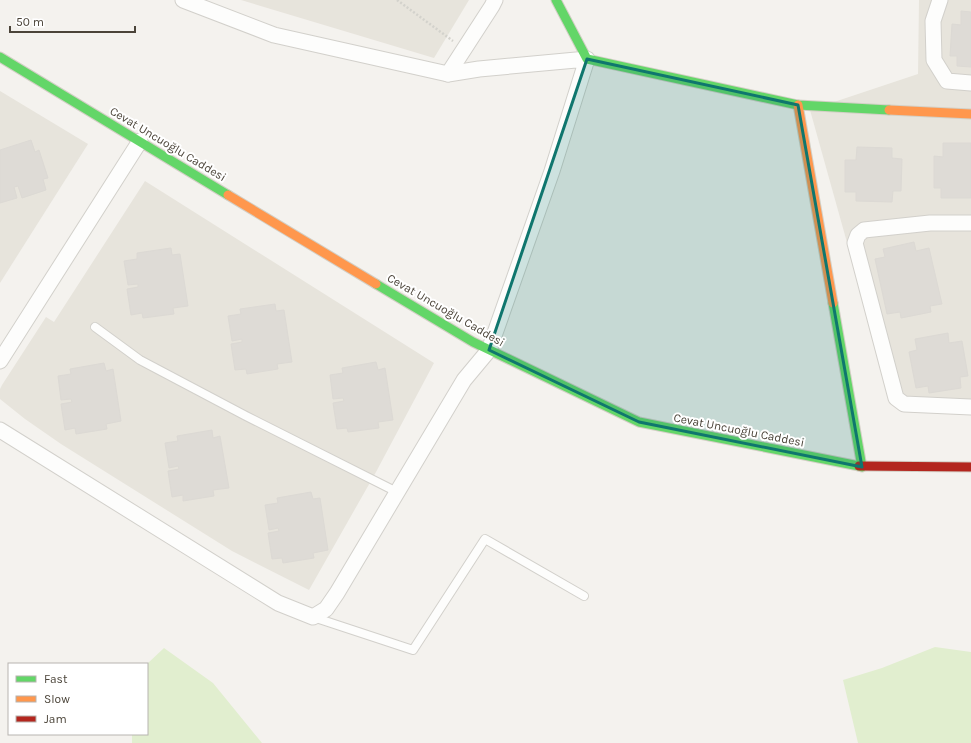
<svg xmlns="http://www.w3.org/2000/svg" width="971" height="743" font-family="Karla,sans-serif">
  <style>
    .residential { fill: #e7e4dc }
    .green { fill: #e1eecf }
    .building { fill: #dedbd6; stroke: #dcd9d4 }
    .lines { fill: none; stroke-linecap: round; stroke-linejoin: round }
    .lane-casing { stroke: #d2d0cb; stroke-width: 10 }
    .street-casing { stroke: #d2d0cb; stroke-width: 17 }
    .fast-casing { stroke: #d3cfc5; stroke-width: 11 }
    .slow-casing { stroke: #d3cfc5; stroke-width: 11 }
    .jam-casing { stroke: #d3cfc5; stroke-width: 11 }
    .path { stroke: #d3d2cc; stroke-width: 2.5; stroke-dasharray: 2 2; stroke-linecap: butt }
    .lane { stroke: #fdfdfc; stroke-width: 8 }
    .street { stroke: #fdfdfc; stroke-width: 15 }
    .fast { stroke: #63d668; stroke-width: 9 }
    .slow { stroke: #ff974d; stroke-width: 9 }
    .jam { stroke: #b3261e; stroke-width: 9 }
    .marked { fill: #0f766e; fill-opacity: 0.2; stroke: #0f766e; stroke-width: 3; stroke-linejoin: round }
    .labels { text-anchor: middle; stroke-width: 4; stroke-linejoin: round; paint-order: stroke }
    .street-label { font-size: 12px; fill: #4b4439; stroke: #fff }
  </style>
  <rect width="100%" height="100%" fill="#f4f2ee"/>
  <g class="residential">
    <path d="M241,0H469L434,58Z"/>
    <path d="M919,0H971V415L891,400L810,110L918,74Z"/>
    <path d="M0,91L88,144L0,283Z"/>
    <path d="M145,181L434,363L376,472L309,590L232,551L61,444L25,419L0,399V389L2,385L46,317L54,322Z"/>
  </g>
  <g class="green">
    <path d="M935,647L971,652V743H858L843,680L882,668Z"/>
    <path d="M164,648L213,683L262,743H132V734H147V664Z"/>
  </g>
  <g class="building">
    <path d="M961,11L971,12V67L957,66V56H950L952,24L961,25Z"/>
    <path d="M31,140L35,152L39,150L48,178L43,179L46,190L22,198L18,186L14,187L17,198L0,203V150Z"/>
    <path d="M943,143H971V198H941V188H934V156L943,157Z"/>
    <path d="M857,147L892,148V158L902,159L901,191H893L892,202L856,201V192H845V160H856Z"/>
    <path d="M914,242L916,251L929,248L942,304L930,306L931,312L901,318L900,312L887,314L875,259L885,257L883,249Z"/>
    <path d="M171,248L172,255L180,254L188,306L173,308L174,314L143,318L142,313L131,315L127,289L138,287V284L128,285L124,261L137,259V253Z"/>
    <path d="M275,304L276,311L284,310L292,362L277,364L278,369L247,374L246,369L235,370L231,344L242,342V339L232,341L228,316L241,314L240,309Z"/>
    <path d="M948,333L949,343L962,341L968,376L960,377L961,388L929,393L928,386L916,388L909,352L917,350L915,339Z"/>
    <path d="M376,362L378,370L385,368L393,420L378,422L379,428L348,432L347,428L337,429L333,403L344,401L343,398L333,399L330,375L343,373L342,368Z"/>
    <path d="M104,363L106,371L113,369L121,421L106,424L107,429L76,434L75,428L65,430L61,404L72,402L71,399L61,400L58,376L71,374L70,369Z"/>
    <path d="M212,430L213,438L220,436L229,488L213,490L214,496L183,501V495L172,497L168,471L179,469L178,466L169,468L165,443L178,441L177,436Z"/>
    <path d="M311,492L313,499L320,498L328,550L313,553L314,558L283,563L282,558L272,559L268,533L279,531L278,528L269,530L265,505L278,503L277,498Z"/>
  </g>
  <g class="lines">
    <defs>
      <g id="lane">
        <path d="M95,327L140,360L246,416L397,492"/>
        <path d="M313,617L413,650L485,539L584,596"/>
      </g>
      <g id="street">
        <path d="M940,0L933,21L934,60L947,81L971,83"/>
        <path d="M448,74L492,6L495,0"/>
        <path d="M971,223H930L864,230L858,235L855,243L896,398L904,404L971,407"/>
        <path d="M0,361L140,141"/>
        <path d="M0,430L278,603L313,617L326,609L337,593L464,380L489,350L552,171L587,59L479,69L448,74L274,35L183,0"/>
      </g>
      <g id="fast">
        <path d="M556,0L587,59L798,105L889,110"/>
        <path d="M0,57L228,195"/>
        <path d="M376,284L473,342L639,422L859,466"/>
        <path d="M833,303L862,467"/>
      </g>
      <g id="slow">
        <path d="M798,105L833,303"/>
        <path d="M889,110L971,114"/>
        <path d="M228,195L376,284"/>
      </g>
      <path id="jam" d="M859,466L971,467"/>
    </defs>
    <use href="#lane" class="lane-casing"/>
    <use href="#street" class="street-casing"/>
    <use href="#fast" class="fast-casing"/>
    <use href="#slow" class="slow-casing"/>
    <use href="#jam" class="jam-casing"/>
    <path class="path" d="M397,0L453,41"/>
    <use href="#lane" class="lane"/>
    <use href="#street" class="street"/>
    <use href="#fast" class="fast"/>
    <use href="#slow" class="slow"/>
    <use href="#jam" class="jam"/>
  </g>
  <path class="marked" d="M587,59L798,105L862,467L639,422L489,350Z"/>
  <g class="labels">
    <g class="street-label">
      <text transform="translate(168 144) rotate(31)" y="4">Cevat Uncuoğlu Caddesi</text>
      <text transform="translate(446 310) rotate(30)" y="4">Cevat Uncuoğlu Caddesi</text>
      <text transform="translate(739 430) rotate(11)" y="4">Cevat Uncuoğlu Caddesi</text>
    </g>
  </g>
  <rect x="8" y="663" width="140" height="72" fill="#ffffff" stroke="#b7b4b0"/>
  <rect x="16" y="676" width="20" height="6" fill="#63d668" stroke="#b7b4b0"/>
  <text x="44" y="683" font-size="12" fill="#4b4439">Fast</text>
  <rect x="16" y="696" width="20" height="6" fill="#ff974d" stroke="#b7b4b0"/>
  <text x="44" y="703" font-size="12" fill="#4b4439">Slow</text>
  <rect x="16" y="716" width="20" height="6" fill="#b3261e" stroke="#b7b4b0"/>
  <text x="44" y="723" font-size="12" fill="#4b4439">Jam</text>
  <path d="M10 26v6h125v-6" fill="none" stroke="#4b4439" stroke-width="2"/>
  <text x="16" y="26" font-size="12" fill="#4b4439" stroke="#ffffff" stroke-width="3" paint-order="stroke">50 m</text>
</svg>
